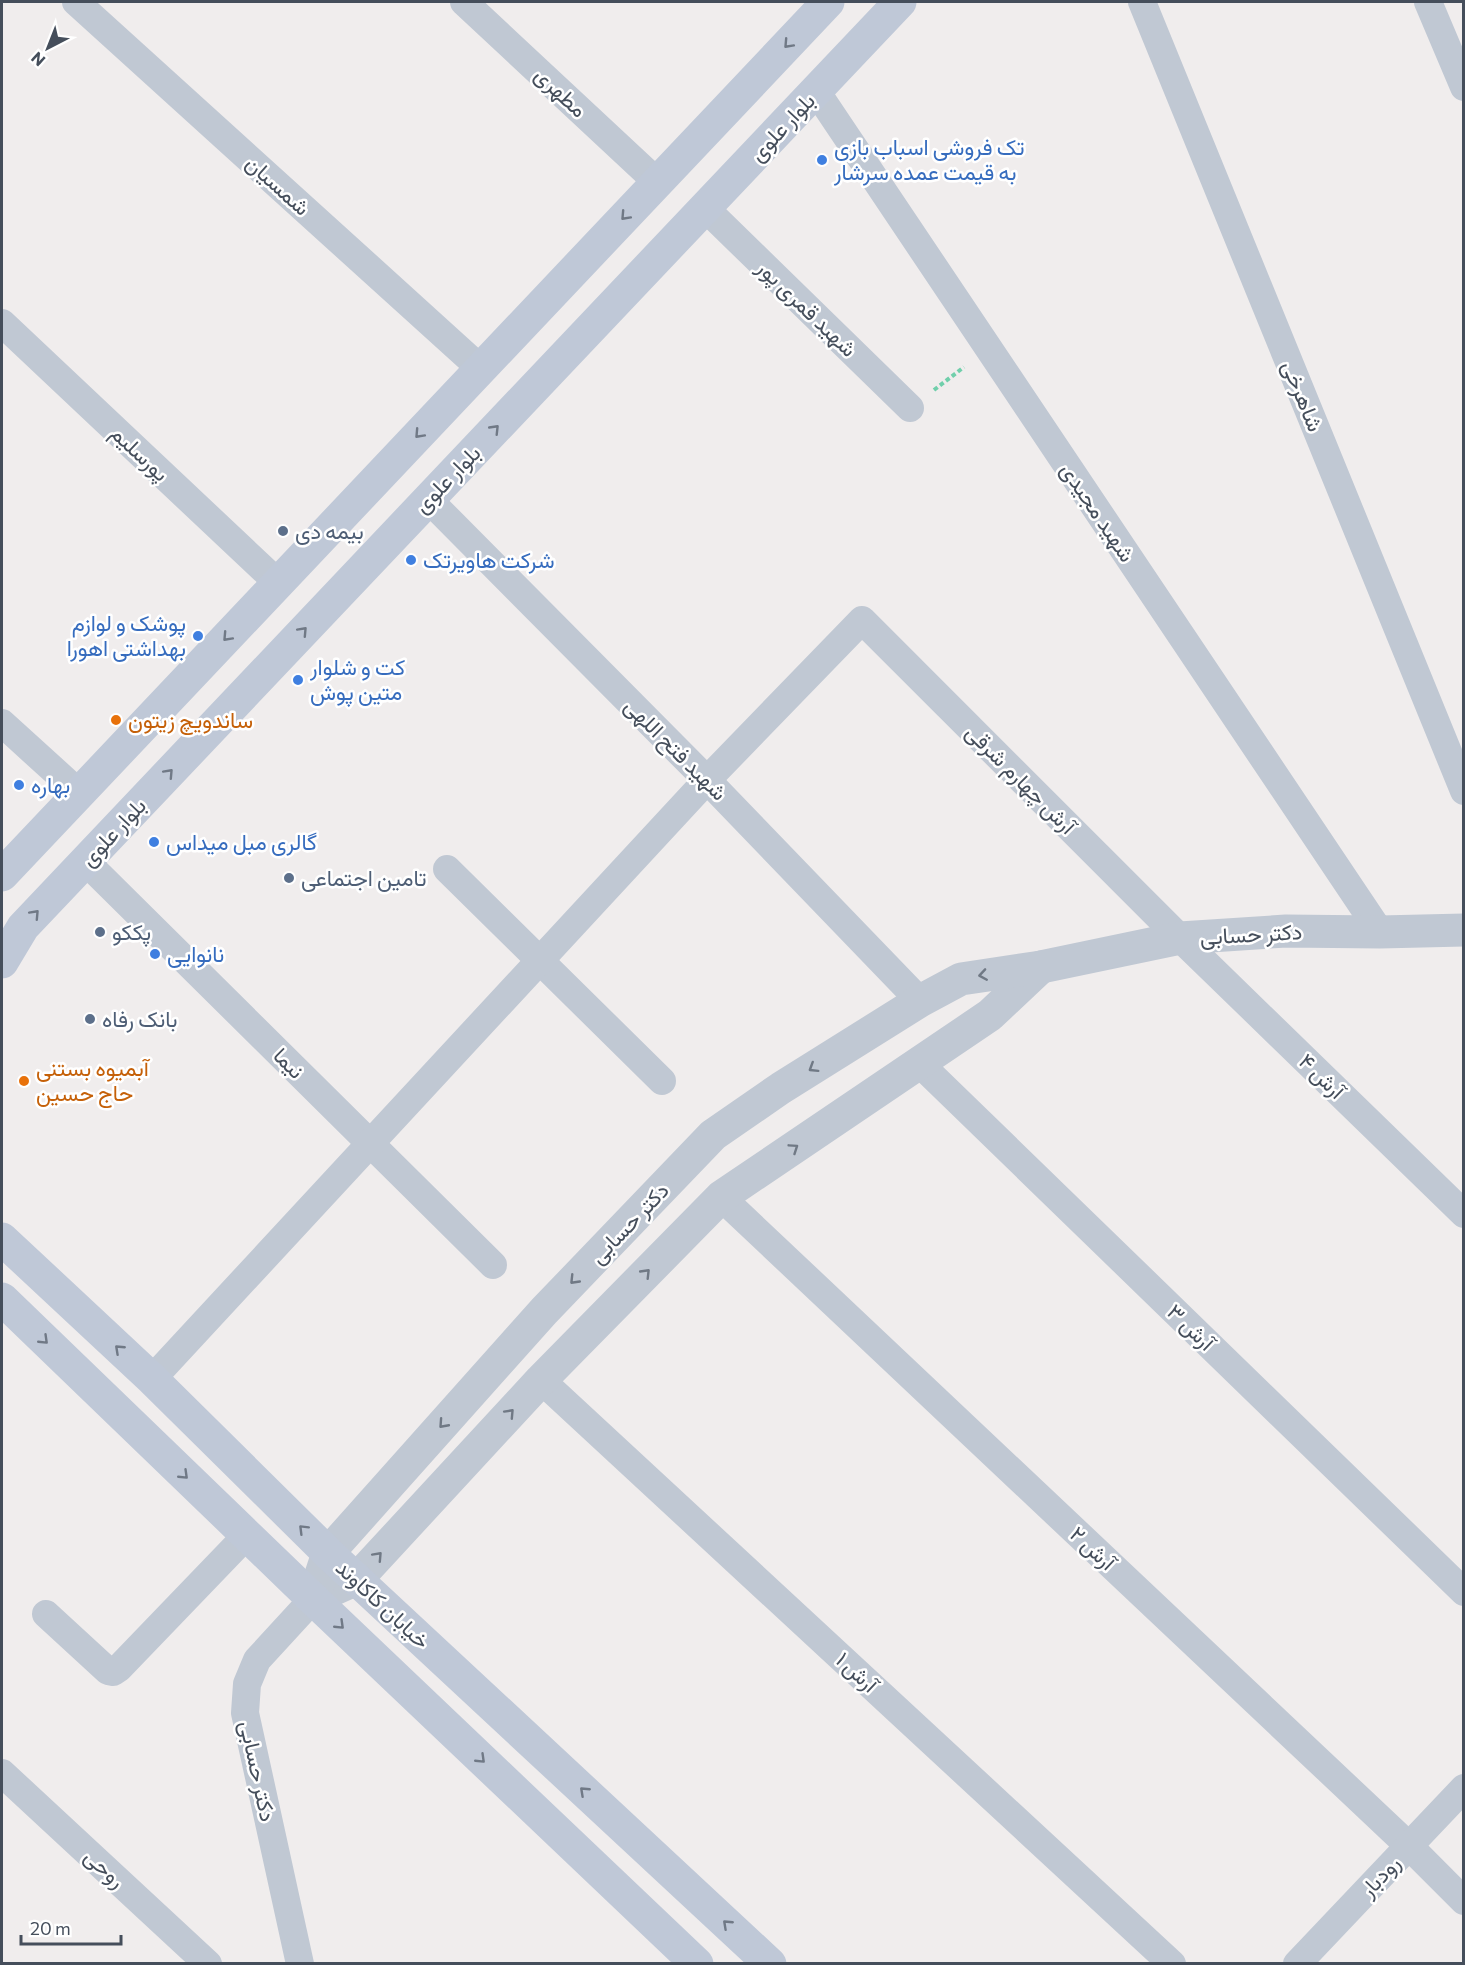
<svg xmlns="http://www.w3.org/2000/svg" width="1465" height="1965" font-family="Commissioner,Vazirmatn,sans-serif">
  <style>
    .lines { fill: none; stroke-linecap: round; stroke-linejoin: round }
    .path { stroke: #70cfab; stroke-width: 4; stroke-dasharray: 4.5 3; stroke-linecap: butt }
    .minor { stroke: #c0c8d3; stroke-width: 28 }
    .tertiary { stroke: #c0c8d3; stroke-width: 33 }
    .secondary { stroke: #bfc8d7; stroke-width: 33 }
    .oneway { stroke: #707986 }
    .oneway2 { stroke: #707985 }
    .shop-dot { fill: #3f7fe0; stroke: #fff; stroke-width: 2 }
    .service-dot { fill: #5c6f8a; stroke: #fff; stroke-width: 2 }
    .food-dot { fill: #e8710a; stroke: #fff; stroke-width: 2 }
    .labels { text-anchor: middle; stroke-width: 5; stroke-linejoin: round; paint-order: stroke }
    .street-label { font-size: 22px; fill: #454e5b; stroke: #fff }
    .shop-label { font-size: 22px; fill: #366cbe; stroke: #fff; text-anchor: start }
    .service-label { font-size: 22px; fill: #4e5e75; stroke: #fff; text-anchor: start }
    .food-label { font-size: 22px; fill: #c56008; stroke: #fff; text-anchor: start }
  </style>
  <rect width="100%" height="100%" fill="#f0eded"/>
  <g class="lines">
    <path class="path" d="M934,390L964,367"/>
    <g class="minor">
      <path d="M76,2L481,369"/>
      <path d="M464,2L657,182"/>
      <path d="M1142,2L1464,791"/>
      <path d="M1428,2L1464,87"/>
      <path d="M816,91L1380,932"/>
      <path d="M705,208L910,408"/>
      <path d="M2,323L278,583"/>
      <path d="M428,499L707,780L920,1001"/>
      <path d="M2,723L79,793"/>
      <path d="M85,861L493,1265"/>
      <path d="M447,869L662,1081"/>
      <path d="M919,1063L1464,1592"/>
      <path d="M721,1197L1409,1846L1464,1901"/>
      <path d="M152,1379L707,780L862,620L1180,938L1464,1214"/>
      <path d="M541,1380L1172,1964"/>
      <path d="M46,1614L108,1671L113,1672L119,1668L247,1535"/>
      <path d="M2,1773L208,1964"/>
      <path d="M300,1964L245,1713L247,1684L257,1660L313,1599"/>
      <path d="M1297,1964L1464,1788"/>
    </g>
    <g class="tertiary">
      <path d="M330,1591L357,1579L541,1380L721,1197L990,1015L1041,967"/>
      <path d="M313,1599L328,1553L544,1311L713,1135L781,1088L920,1001L961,979L1041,967L1180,938L1286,931L1380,932L1464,930"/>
    </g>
    <g class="secondary">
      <path d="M2,875L828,2"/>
      <path d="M2,962L23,927L900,2"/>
      <path d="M2,1239L152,1379L328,1553L770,1964"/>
      <path d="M2,1299L313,1599L697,1964"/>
    </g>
  </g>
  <defs><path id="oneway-chevron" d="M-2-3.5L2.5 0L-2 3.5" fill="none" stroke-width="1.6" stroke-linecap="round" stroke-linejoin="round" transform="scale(1.5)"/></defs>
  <g class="oneway">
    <use href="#oneway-chevron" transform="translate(788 44) rotate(133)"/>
    <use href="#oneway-chevron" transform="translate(625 216) rotate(133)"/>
    <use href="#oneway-chevron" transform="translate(495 429) rotate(-46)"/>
    <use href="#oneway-chevron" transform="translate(419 434) rotate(133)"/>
    <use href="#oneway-chevron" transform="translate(303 631) rotate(-47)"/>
    <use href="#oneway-chevron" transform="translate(227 637) rotate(133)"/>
    <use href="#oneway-chevron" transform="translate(169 773) rotate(-47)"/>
    <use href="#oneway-chevron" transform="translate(35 914) rotate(-47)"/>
    <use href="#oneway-chevron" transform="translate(44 1340) rotate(44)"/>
    <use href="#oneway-chevron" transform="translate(119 1349) rotate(-137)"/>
    <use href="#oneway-chevron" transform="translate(184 1475) rotate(44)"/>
    <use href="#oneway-chevron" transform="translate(303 1529) rotate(-135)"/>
    <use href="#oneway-chevron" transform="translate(340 1625) rotate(44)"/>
    <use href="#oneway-chevron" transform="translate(481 1759) rotate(44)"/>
    <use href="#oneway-chevron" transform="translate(584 1791) rotate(-137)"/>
    <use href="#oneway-chevron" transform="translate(727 1924) rotate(-137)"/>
  </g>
  <g class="oneway2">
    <use href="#oneway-chevron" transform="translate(983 975) rotate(171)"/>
    <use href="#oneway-chevron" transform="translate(813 1068) rotate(148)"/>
    <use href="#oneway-chevron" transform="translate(794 1148) rotate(-34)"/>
    <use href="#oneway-chevron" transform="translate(646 1273) rotate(-46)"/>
    <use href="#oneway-chevron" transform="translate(574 1280) rotate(134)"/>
    <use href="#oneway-chevron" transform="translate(510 1413) rotate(-47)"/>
    <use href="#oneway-chevron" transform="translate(443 1424) rotate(132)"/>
    <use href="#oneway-chevron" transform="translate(378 1556) rotate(-47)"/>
  </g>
  <g class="shop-dot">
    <circle cx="822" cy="160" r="6"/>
    <circle cx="411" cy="560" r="6"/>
    <circle cx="198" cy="636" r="6"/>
    <circle cx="298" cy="680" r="6"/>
    <circle cx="19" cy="785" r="6"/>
    <circle cx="154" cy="842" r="6"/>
    <circle cx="155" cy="954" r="6"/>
  </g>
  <g class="service-dot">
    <circle cx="283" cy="531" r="6"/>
    <circle cx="289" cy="878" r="6"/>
    <circle cx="100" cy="932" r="6"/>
    <circle cx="90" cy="1019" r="6"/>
  </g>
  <g class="food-dot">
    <circle cx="116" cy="720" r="6"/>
    <circle cx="24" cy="1081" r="6"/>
  </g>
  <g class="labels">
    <g class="street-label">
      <text transform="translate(561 92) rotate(43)" y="8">مطهری</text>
      <text transform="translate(782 127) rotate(-47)" y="8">بلوار علوی</text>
      <text transform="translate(278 185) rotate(42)" y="8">شمسیان</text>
      <text transform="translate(807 308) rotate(44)" y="8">شهید قمری پور</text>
      <text transform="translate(1303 396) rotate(68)" y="8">شاهرخی</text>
      <text transform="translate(140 453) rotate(43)" y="8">پورسلیم</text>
      <text transform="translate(447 479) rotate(-46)" y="8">بلوار علوی</text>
      <text transform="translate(1098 512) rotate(56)" y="8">شهید مجیدی</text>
      <text transform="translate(676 749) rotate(45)" y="8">شهید فتح اللهی</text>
      <text transform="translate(1021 779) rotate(45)" y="8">آرش چهارم شرقی</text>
      <text transform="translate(113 832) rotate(-47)" y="8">بلوار علوی</text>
      <text transform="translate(1251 934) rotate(-3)" y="8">دکتر حسابی</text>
      <text transform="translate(289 1063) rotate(45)" y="8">نیما</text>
      <text transform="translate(1322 1076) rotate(44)" y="8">آرش ۴</text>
      <text transform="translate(629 1223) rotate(-46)" y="8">دکتر حسابی</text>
      <text transform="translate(1191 1327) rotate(44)" y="8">آرش ۳</text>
      <text transform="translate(1093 1548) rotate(43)" y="8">آرش ۲</text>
      <text transform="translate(383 1604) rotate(43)" y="8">خیابان کاکاوند</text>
      <text transform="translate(857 1672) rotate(43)" y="8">آرش ۱</text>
      <text transform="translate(258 1771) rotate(78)" y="8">دکتر حسابی</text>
      <text transform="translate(105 1868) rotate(43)" y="8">روحی</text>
      <text transform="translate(1380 1876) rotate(-47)" y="8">رودبار</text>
    </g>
    <g class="shop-label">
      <text x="834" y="155">تک فروشی اسباب بازی<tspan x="834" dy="25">به قیمت عمده سرشار</tspan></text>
      <text x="423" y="568">شرکت هاویرتک</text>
      <text x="186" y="631" text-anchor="end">پوشک و لوازم<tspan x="186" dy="25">بهداشتی اهورا</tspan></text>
      <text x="310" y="675">کت و شلوار<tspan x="310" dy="25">متین پوش</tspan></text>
      <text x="31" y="793">بهاره</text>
      <text x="166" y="850">گالری مبل میداس</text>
      <text x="167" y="962">نانوایی</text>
    </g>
    <g class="service-label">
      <text x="295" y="539">بیمه دی</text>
      <text x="301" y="886">تامین اجتماعی</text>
      <text x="112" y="940">پککو</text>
      <text x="102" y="1027">بانک رفاه</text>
    </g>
    <g class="food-label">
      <text x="128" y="728">ساندویچ زیتون</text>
      <text x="36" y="1076">آبمیوه بستنی<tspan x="36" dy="25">حاج حسین</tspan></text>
    </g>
  </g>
  <rect width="1465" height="1965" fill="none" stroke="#454e5b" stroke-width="6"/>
  <g transform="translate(48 48) rotate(222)" stroke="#ffffff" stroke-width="4.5" paint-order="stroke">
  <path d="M0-4.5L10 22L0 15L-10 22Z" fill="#454e5b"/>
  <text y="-9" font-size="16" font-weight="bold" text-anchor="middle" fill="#454e5b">N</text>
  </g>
  <path d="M21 1935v9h100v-9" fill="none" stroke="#454e5b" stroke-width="3"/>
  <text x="30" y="1935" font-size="18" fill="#454e5b" stroke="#ffffff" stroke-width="4.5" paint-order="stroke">20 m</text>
</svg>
